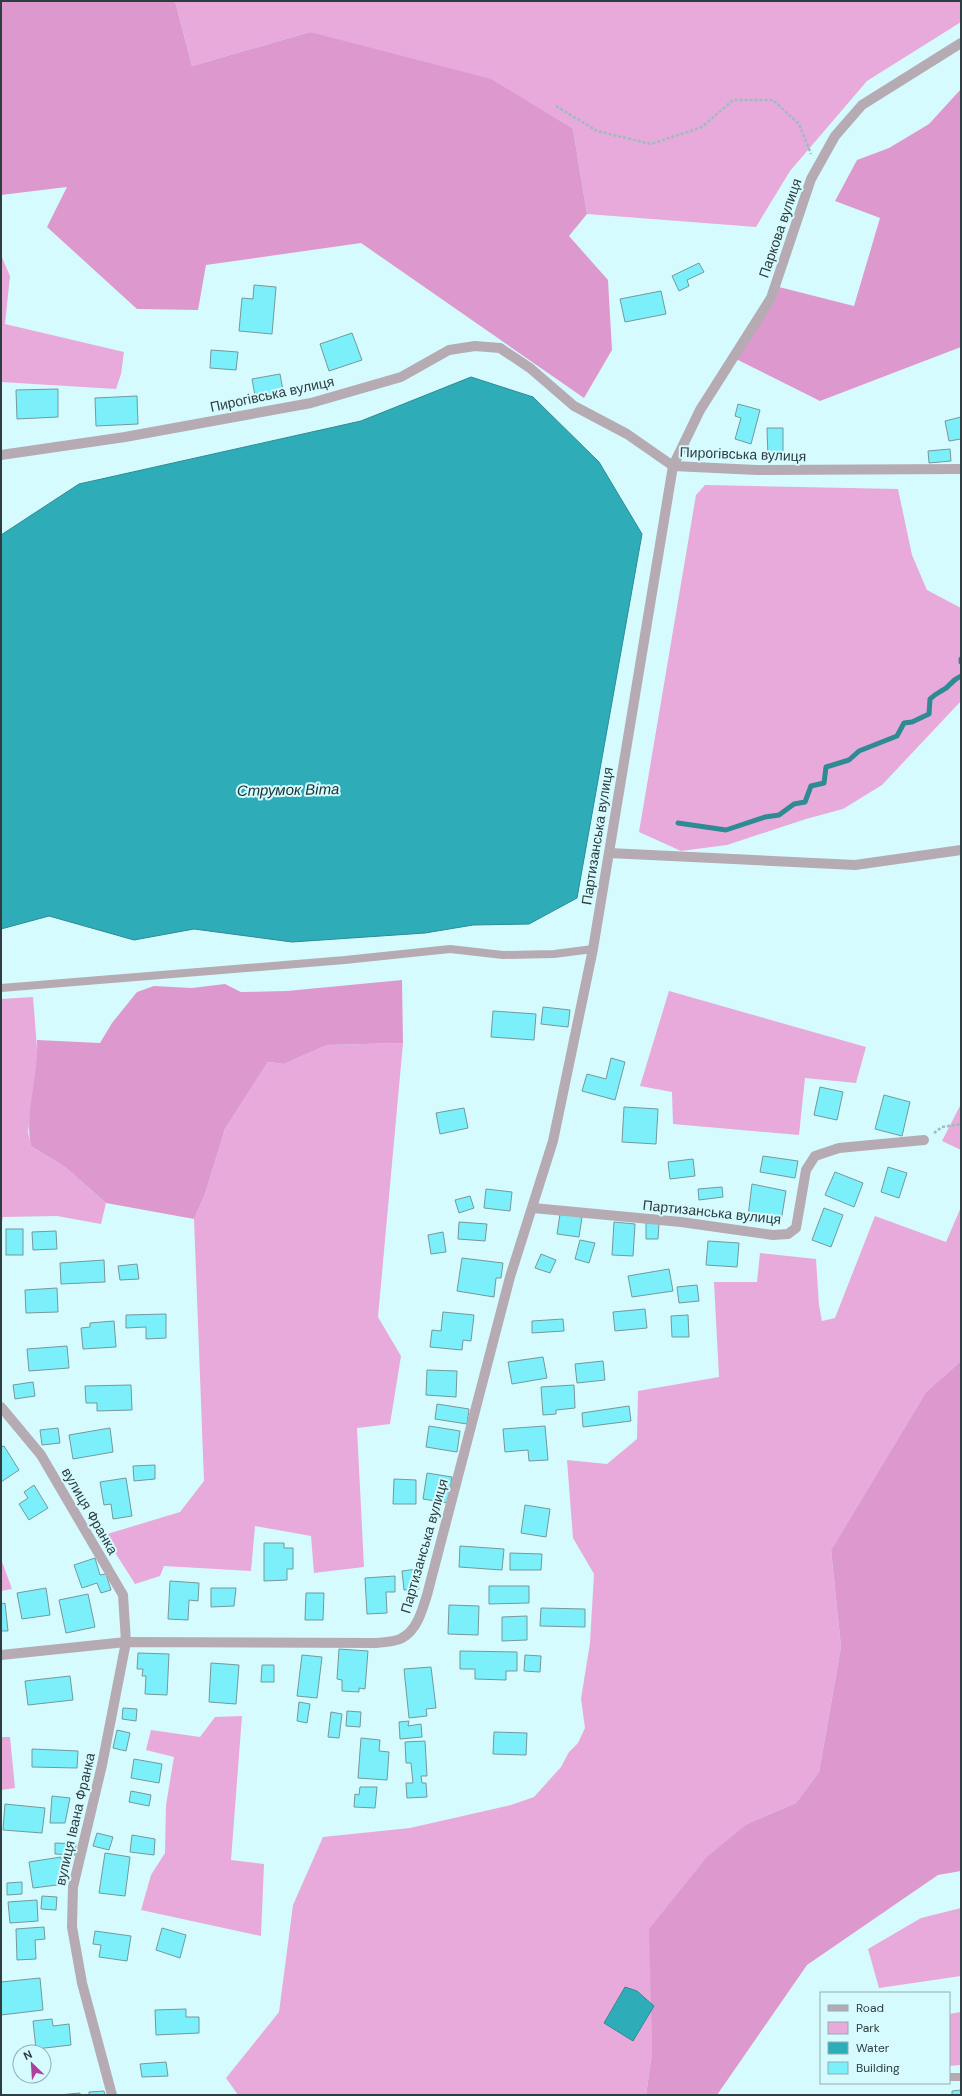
<svg xmlns="http://www.w3.org/2000/svg" width="962" height="2096" font-family="'DM Sans',sans-serif">
  <style>
    .green { fill: #e8aada }
    .forest { fill: #dd99ce }
    .water { fill: #2eadb8; stroke: #2e8b94 }
    .lines { fill: none; stroke-linecap: round; stroke-linejoin: round }
    .stream { stroke: #2e8b94; stroke-width: 5 }
    .building { fill: #7bf0fa; stroke: #75999c }
    .path { stroke: #9dbcbf; stroke-width: 2.5; stroke-dasharray: 3 2; stroke-linecap: butt }
    .service { stroke: #b6abb3; stroke-width: 8 }
    .minor { stroke: #b6abb3; stroke-width: 10 }
    .labels { text-anchor: middle; stroke-width: 4; stroke-linejoin: round; paint-order: stroke }
    .street-label { font-size: 14px; fill: #2e3d3f; stroke: #d5fbff }
    .water-label { font-size: 15px; font-style: italic; fill: #1a2f31; stroke: #d5fbff }
  </style>
  <rect width="100%" height="100%" fill="#d5fbff"/>
  <g class="green">
    <path d="M175,1H961V22L867,81L790,171L756,227L587,214L573,129L310,32L192,66Z"/>
    <path d="M1,255L10,276L5,324L124,352L121,374L116,389L1,382Z"/>
    <path d="M705,485L898,489L912,555L927,590L961,608V701L882,785L843,809L806,819L727,845L681,851L639,832L696,495Z"/>
    <path d="M669,991L866,1047L856,1083L805,1078L799,1135L673,1124L672,1092L640,1086Z"/>
    <path d="M33,997L38,1060L28,1132L31,1146L65,1167L106,1203L101,1224L57,1216L3,1217L1,1227V999Z"/>
    <path d="M403,1043L378,1317L401,1356L390,1424L357,1428L364,1567L314,1573L311,1536L255,1526L251,1571L164,1566L160,1576L135,1584L104,1535L180,1512L204,1481L194,1219L205,1194L225,1129L268,1062L284,1064L327,1045Z"/>
    <path d="M961,1104V1150L942,1141Z"/>
    <path d="M961,1207V1361L926,1392L831,1550L841,1647L819,1772L796,1803L747,1824L679,1893L650,1929L652,2053L646,2095H238L226,2078L279,2012L293,1905L323,1837L410,1828L511,1805L534,1797L561,1767L569,1752L578,1743L585,1728L581,1699L590,1643L594,1574L573,1538L567,1460L607,1464L637,1439L638,1391L719,1377L714,1282H757L760,1253L816,1259L819,1305L822,1321L835,1318L875,1216L946,1242Z"/>
    <path d="M1,1559L12,1589L1,1591Z"/>
    <path d="M242,1716L231,1860L264,1864L261,1936L141,1910L151,1875L165,1853L166,1805L174,1757L146,1750L151,1730L200,1737L215,1717Z"/>
    <path d="M1,1737H10L15,1788L1,1790Z"/>
    <path d="M961,1908V1976L879,1988L868,1949L921,1918Z"/>
    <path d="M961,2012V2065L949,2066V2014Z"/>
  </g>
  <g class="forest">
    <path d="M1,1H175L192,66L310,32L491,79L573,129L587,214L569,236L608,280L612,350L584,398L361,243L206,265L198,310L137,309L47,227L67,187L1,195Z"/>
    <path d="M961,89V347L820,401L734,358L775,286L854,306L880,218L835,201L857,160L889,148L929,124Z"/>
    <path d="M402,980L403,1043L327,1045L284,1064L268,1062L225,1129L205,1194L194,1219L106,1203L65,1167L31,1146C24,1114 39,1076 37,1040L100,1043L112,1023L137,992L154,986L192,988L225,984L241,992L287,991Z"/>
    <path d="M961,1361V1871L938,1875L807,1965L717,2095H646L652,2053L649,1929L707,1857L747,1824L796,1803L819,1772L841,1647L831,1550L926,1392Z"/>
  </g>
  <g class="water">
    <path d="M471,377L533,397L599,462L642,534L577,898L529,924L473,925L425,933L292,942L194,929L134,940L49,916L1,929V535L79,484L361,421Z"/>
    <path d="M625,1987L637,1991L654,2006L633,2041L604,2023Z"/>
  </g>
  <g class="lines">
    <g class="stream">
      <path d="M961,659V662"/>
      <path d="M678,823L726,830L765,817L779,815L794,804L805,802L811,786L824,783L826,767L849,760L859,751L897,736L904,723L912,722L929,714L930,699C935,694 938,693 943,690C950,687 950,681 961,676"/>
    </g>
  </g>
  <g class="building">
    <path d="M699,263L704,272L687,280L689,286L679,291L672,276Z"/>
    <path d="M254,285L276,287L272,334L239,331L242,298L253,299Z"/>
    <path d="M661,291L666,314L625,322L620,299Z"/>
    <path d="M352,333L362,360L329,371L320,344Z"/>
    <path d="M211,350L238,352L236,370L210,368Z"/>
    <path d="M280,374L284,396L256,401L252,379Z"/>
    <path d="M58,389V417L17,419L16,390Z"/>
    <path d="M137,396L138,424L96,426L95,398Z"/>
    <path d="M738,404L760,410L751,444L735,439L741,418L735,416Z"/>
    <path d="M961,417V439L949,441L945,421Z"/>
    <path d="M767,428H783V458H768Z"/>
    <path d="M950,449L951,461L929,463L928,451Z"/>
    <path d="M543,1007L570,1010L568,1027L541,1024Z"/>
    <path d="M493,1011L536,1014L534,1040L491,1037Z"/>
    <path d="M611,1058L625,1062L615,1100L582,1091L587,1074L606,1079Z"/>
    <path d="M820,1087L843,1092L837,1120L814,1115Z"/>
    <path d="M884,1095L910,1102L902,1136L875,1129Z"/>
    <path d="M624,1107L658,1109L656,1144L622,1142Z"/>
    <path d="M464,1108L468,1128L440,1134L436,1113Z"/>
    <path d="M763,1156L798,1161L795,1178L760,1172Z"/>
    <path d="M693,1159L695,1176L670,1179L668,1162Z"/>
    <path d="M888,1167L907,1173L899,1198L881,1192Z"/>
    <path d="M835,1172L863,1183L854,1207L825,1195Z"/>
    <path d="M752,1184L786,1191L781,1221L748,1216Z"/>
    <path d="M722,1187L723,1197L699,1200L698,1189Z"/>
    <path d="M486,1189L512,1192L510,1211L484,1208Z"/>
    <path d="M470,1196L474,1208L459,1213L455,1200Z"/>
    <path d="M824,1208L843,1215L831,1247L812,1240Z"/>
    <path d="M560,1214L582,1217L579,1237L557,1234Z"/>
    <path d="M459,1222L487,1224L485,1241L458,1239Z"/>
    <path d="M614,1222L635,1224L633,1256L612,1255Z"/>
    <path d="M646,1223H659L658,1239H646Z"/>
    <rect x="6" y="1229" width="17" height="26"/>
    <path d="M56,1231L57,1249L33,1250L32,1232Z"/>
    <path d="M443,1232L446,1252L431,1254L428,1235Z"/>
    <path d="M580,1240L595,1243L589,1263L575,1259Z"/>
    <path d="M708,1241L739,1243L737,1267L706,1265Z"/>
    <path d="M541,1254L556,1260L550,1273L535,1268Z"/>
    <path d="M462,1258L503,1263L501,1278H496L494,1297L457,1291Z"/>
    <path d="M104,1260L105,1282L61,1284L60,1263Z"/>
    <path d="M137,1264L139,1279L120,1280L118,1266Z"/>
    <path d="M669,1269L673,1291L632,1297L628,1276Z"/>
    <path d="M697,1285L699,1301L679,1303L677,1287Z"/>
    <path d="M57,1288L58,1312L26,1313L25,1290Z"/>
    <path d="M645,1309L647,1328L615,1331L613,1312Z"/>
    <path d="M443,1312L474,1315L471,1341L463,1340L462,1350L430,1347L432,1330L441,1331Z"/>
    <path d="M166,1314V1338L146,1339V1327L126,1328V1315Z"/>
    <path d="M688,1315L689,1337H672L671,1316Z"/>
    <path d="M563,1319L564,1331L532,1333V1321Z"/>
    <path d="M114,1321L116,1347L83,1349L81,1328L90,1327V1323Z"/>
    <path d="M67,1346L69,1368L29,1371L27,1349Z"/>
    <path d="M543,1357L547,1378L512,1384L508,1362Z"/>
    <path d="M603,1361L605,1380L577,1383L575,1364Z"/>
    <path d="M427,1370L457,1371L456,1397L426,1395Z"/>
    <path d="M33,1382L35,1396L15,1399L13,1385Z"/>
    <path d="M131,1385L132,1410L97,1411V1403H86L85,1386Z"/>
    <path d="M574,1385L575,1408L556,1410V1414L543,1415L541,1387Z"/>
    <path d="M437,1404L469,1409L467,1424L435,1419Z"/>
    <path d="M629,1406L631,1421L583,1427L582,1413Z"/>
    <path d="M429,1426L460,1431L457,1452L426,1447Z"/>
    <path d="M545,1426L548,1460L529,1461L528,1450L505,1452L503,1429Z"/>
    <path d="M58,1428L60,1443L42,1445L40,1430Z"/>
    <path d="M110,1428L113,1452L73,1459L69,1435Z"/>
    <path d="M4,1446L19,1470L1,1482V1447Z"/>
    <path d="M155,1465V1479L134,1481L133,1466Z"/>
    <path d="M427,1473L452,1477L448,1503L423,1499Z"/>
    <path d="M126,1478L132,1516L113,1519L111,1504L104,1505L100,1482Z"/>
    <path d="M394,1479L416,1480V1504H393Z"/>
    <path d="M34,1485L48,1508L29,1520L19,1504L28,1498L24,1492Z"/>
    <path d="M525,1505L550,1509L546,1537L521,1533Z"/>
    <path d="M264,1543H284V1548H293V1569H287V1580L264,1581Z"/>
    <path d="M460,1546L504,1549L502,1570L459,1567Z"/>
    <path d="M510,1553L542,1554L541,1570H510Z"/>
    <path d="M95,1558L100,1575L106,1574L111,1590L101,1593L97,1583L82,1588L74,1565Z"/>
    <path d="M417,1569L419,1589L404,1590L402,1571Z"/>
    <path d="M395,1576V1592H386L387,1613L367,1614L365,1578Z"/>
    <path d="M170,1581L199,1583L198,1601L189,1600L188,1620L168,1619Z"/>
    <path d="M489,1586H529V1603L489,1604Z"/>
    <path d="M46,1588L50,1615L22,1619L17,1593Z"/>
    <path d="M211,1588H236L234,1606L211,1607Z"/>
    <path d="M306,1593H324L323,1620H305Z"/>
    <path d="M88,1594L95,1627L66,1633L59,1600Z"/>
    <path d="M5,1603L8,1631H1V1604Z"/>
    <path d="M449,1605L479,1606L478,1635L448,1634Z"/>
    <path d="M541,1608L585,1609V1627L540,1626Z"/>
    <path d="M527,1616V1640L502,1641V1617Z"/>
    <path d="M339,1649L368,1651L365,1689L359,1688V1692L342,1691V1680L337,1679Z"/>
    <path d="M460,1651L517,1652V1671H506V1680L475,1679V1669H460Z"/>
    <path d="M138,1653L169,1654L167,1695L145,1694L146,1676H142L143,1669H137Z"/>
    <path d="M302,1655L322,1657L317,1698L297,1696Z"/>
    <path d="M525,1655L541,1656L540,1672L524,1671Z"/>
    <path d="M211,1663L239,1665L236,1704L209,1702Z"/>
    <path d="M262,1665H274V1682H261Z"/>
    <path d="M431,1667L436,1708L426,1709L427,1716L409,1718L404,1669Z"/>
    <path d="M70,1676L73,1700L28,1705L25,1681Z"/>
    <path d="M299,1702L310,1704L307,1723L297,1721Z"/>
    <path d="M123,1708L137,1709L136,1721L122,1719Z"/>
    <path d="M347,1711L361,1712L360,1727L346,1726Z"/>
    <path d="M331,1712L342,1714L339,1738L328,1737Z"/>
    <path d="M409,1721L408,1726L421,1724L422,1737L400,1739L399,1722Z"/>
    <path d="M117,1730L130,1733L126,1751L113,1748Z"/>
    <path d="M494,1732L527,1733L526,1755L493,1754Z"/>
    <path d="M361,1738L380,1740L379,1751L389,1752L387,1780L358,1778Z"/>
    <path d="M425,1741L427,1776H421L422,1783H426L427,1797L407,1798L406,1783H413L411,1763H406L405,1742Z"/>
    <path d="M32,1749L78,1751L77,1768L32,1767Z"/>
    <path d="M134,1759L162,1764L159,1783L131,1778Z"/>
    <path d="M360,1787H377L375,1808L354,1807L355,1794L359,1795Z"/>
    <path d="M131,1791L151,1795L149,1806L129,1802Z"/>
    <path d="M52,1796L70,1798L65,1823H50Z"/>
    <path d="M5,1804L45,1808L42,1833L3,1830Z"/>
    <path d="M97,1833L113,1837L109,1850L93,1846Z"/>
    <path d="M132,1835L155,1839L154,1855L130,1852Z"/>
    <path d="M55,1843L76,1844L75,1855L55,1854Z"/>
    <path d="M105,1853L130,1857L125,1896L99,1893Z"/>
    <path d="M61,1857L65,1884L33,1888L29,1862Z"/>
    <path d="M22,1882V1894L7,1895V1883Z"/>
    <path d="M42,1896L57,1897L56,1910L41,1909Z"/>
    <path d="M37,1900L38,1921L10,1923L8,1902Z"/>
    <path d="M44,1927L45,1939L35,1940L36,1959L17,1960L16,1929Z"/>
    <path d="M162,1928L186,1935L180,1958L156,1950Z"/>
    <path d="M95,1931L131,1936L127,1961L99,1957L101,1945L93,1944Z"/>
    <path d="M40,1978L43,2010L1,2015V1982Z"/>
    <path d="M186,2009V2017H199V2033L156,2035L155,2010Z"/>
    <path d="M52,2019L53,2026L69,2024L71,2045L36,2049L33,2021Z"/>
    <path d="M166,2062L168,2076L142,2077L140,2064Z"/>
    <path d="M961,2090V2095H952V2091Z"/>
    <path d="M104,2091L105,2095H89V2092Z"/>
    <path d="M80,2093V2095H59Z"/>
  </g>
  <g class="lines">
    <g class="path">
      <path d="M556,106L597,131L651,144L702,127L733,100H773L799,124L811,154"/>
      <path d="M934,1133L942,1127L961,1124"/>
    </g>
    <g class="service">
      <path d="M1,988L345,960L450,949L503,955L554,954L593,949"/>
      <path d="M949,2077H961"/>
    </g>
    <g class="minor">
      <path d="M1,455L125,437L311,403L401,377L449,350L475,346L500,348L530,368L574,406L627,434L673,466L757,470L961,469"/>
      <path d="M609,853L855,865L961,850"/>
      <path d="M533,1208L681,1222L773,1235L788,1234L796,1228L806,1170L815,1156L839,1148L924,1140"/>
      <path d="M1,1407L41,1455L123,1595L126,1642L102,1765L73,1887L72,1927L82,1983L112,2095"/>
      <path d="M1,1655L126,1642L377,1643C384,1642 395,1642 402,1638C417,1630 422,1611 427,1595L510,1277L553,1141L593,949L673,466L700,410L771,298L811,179L835,136L862,105L961,43"/>
    </g>
  </g>
  <g class="labels">
    <g class="street-label">
      <text transform="translate(780 228) rotate(-71)" y="5">Паркова вулиця</text>
      <text transform="translate(272 394) rotate(-12)" y="5">Пирогівська вулиця</text>
      <text transform="translate(743 454) rotate(2)" y="5">Пирогівська вулиця</text>
      <text transform="translate(597 836) rotate(-81)" y="5">Партизанська вулиця</text>
      <text transform="translate(712 1212) rotate(6)" y="5">Партизанська вулиця</text>
      <text transform="translate(90 1511) rotate(60)" y="5">вулиця Франка</text>
      <text transform="translate(424 1546) rotate(-74)" y="5">Партизанська вулиця</text>
      <text transform="translate(75 1819) rotate(-77)" y="5">вулиця Івана Франка</text>
    </g>
    <g class="water-label">
      <text transform="translate(288 790) rotate(-1)" y="5">Струмок Віта</text>
    </g>
  </g>
  <rect width="962" height="2096" fill="none" stroke="#2e3d3f" stroke-width="4"/>
  <rect x="820" y="1992" width="130" height="92" fill="#d5fbff" stroke="#92afb2"/>
  <rect x="828" y="2005" width="20" height="6" fill="#b6abb3" stroke="#92afb2"/>
  <text x="856" y="2012" font-size="12" fill="#2e3d3f">Road</text>
  <rect x="828" y="2022" width="20" height="12" fill="#e8aada" stroke="#92afb2"/>
  <text x="856" y="2032" font-size="12" fill="#2e3d3f">Park</text>
  <rect x="828" y="2042" width="20" height="12" fill="#2eadb8" stroke="#92afb2"/>
  <text x="856" y="2052" font-size="12" fill="#2e3d3f">Water</text>
  <rect x="828" y="2062" width="20" height="12" fill="#7bf0fa" stroke="#92afb2"/>
  <text x="856" y="2072" font-size="12" fill="#2e3d3f">Building</text>
  <g transform="translate(32 2064) rotate(335)"><circle r="19" fill="#d5fbff" stroke="#92afb2"/>
  <path d="M0-3L7 15L0 10L-7 15Z" fill="#ae3f9c"/>
  <text y="-6" font-size="11" font-weight="bold" text-anchor="middle" fill="#2e3d3f">N</text>
  </g>
</svg>
